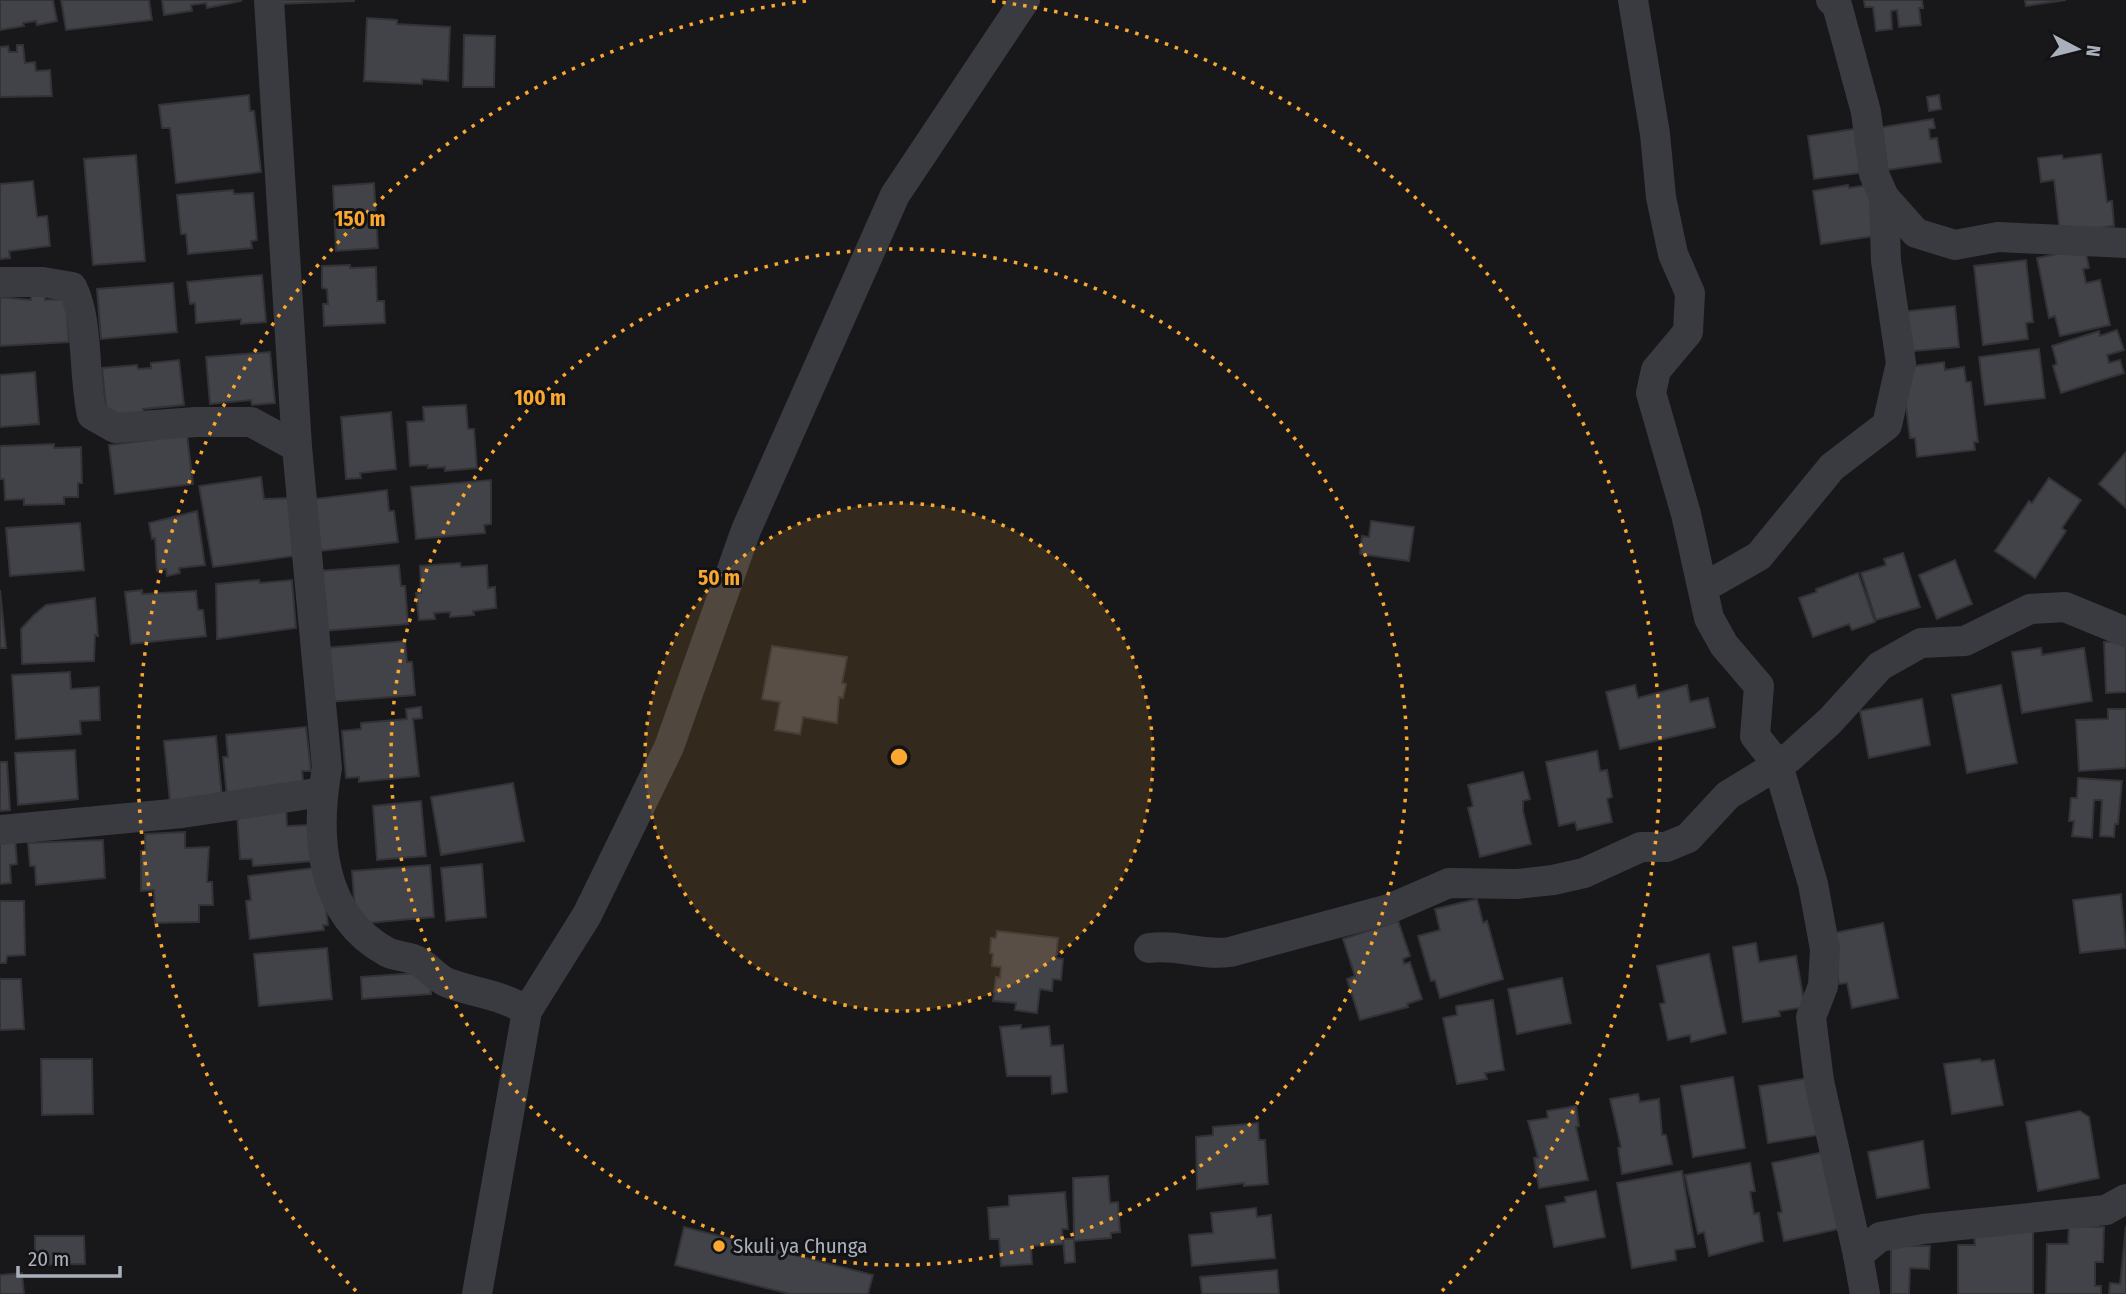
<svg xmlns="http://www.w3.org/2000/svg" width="2126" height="1294" font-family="'Fira Sans Condensed',sans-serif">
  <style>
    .building { fill: #424348; stroke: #323237; stroke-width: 2 }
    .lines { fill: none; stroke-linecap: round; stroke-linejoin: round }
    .street { stroke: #393b40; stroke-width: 30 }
    .ring { fill: none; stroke: #faa830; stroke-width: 3.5; stroke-dasharray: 3.5 7 }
    .poi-dot { fill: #faa830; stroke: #131316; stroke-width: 2.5 }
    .labels { text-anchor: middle; stroke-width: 6; stroke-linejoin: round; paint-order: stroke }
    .poi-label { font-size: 21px; fill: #aab0bb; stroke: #131316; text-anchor: start }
    .centre { fill: #faa830; stroke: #131316; stroke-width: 3.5 }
    .ring-label { font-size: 21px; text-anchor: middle; font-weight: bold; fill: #faa830; stroke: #131316; stroke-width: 6; stroke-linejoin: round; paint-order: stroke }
  </style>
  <rect width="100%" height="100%" fill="#18181b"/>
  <g class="building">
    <path d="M0,0H53L57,21L37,25L36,21L23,23L24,26L0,30Z"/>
    <path d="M61,0H149L152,20L66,30Z"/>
    <path d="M162,0H240L241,1L207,8L206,3L191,5L192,11L164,15Z"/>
    <path d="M278,0H354V1L278,4Z"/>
    <path d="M1864,0H1922L1923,8H1919L1921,25L1899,27L1897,10L1891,11L1892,29L1876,31L1873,7H1865Z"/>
    <path d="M2025,0H2066L2026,6Z"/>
    <path d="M367,18L397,20V24L450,27L448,81L422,79V84L364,81Z"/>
    <path d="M464,35L495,36L494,87H463Z"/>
    <path d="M17,45H23L25,63L35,62L36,71L50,70L52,96L0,97V47L8,46L9,52H17Z"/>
    <path d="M249,95L250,111H254L261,172L176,183L170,128H162L159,105Z"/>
    <path d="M1939,95L1941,109L1929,111L1927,97Z"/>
    <path d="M1933,119L1935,128L1929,129L1930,139L1937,138L1941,162L1880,171L1877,128Z"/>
    <path d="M1861,128L1868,172L1814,179L1808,136Z"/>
    <path d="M2101,154L2107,202L2112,201L2114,226L2060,233L2054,180L2041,182L2038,158L2062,155L2063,159Z"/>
    <path d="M136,155L145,261L93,265L84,159Z"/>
    <path d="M33,181L37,217L47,216L50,246L9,251L10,258L0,259V184Z"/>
    <path d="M374,183L378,248L336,251L333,186Z"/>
    <path d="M1848,185L1849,188L1869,185L1875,236L1821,244L1813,191Z"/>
    <path d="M233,190L234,194L253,193L257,240L251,241L252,248L188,254L186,234H181L177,195Z"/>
    <path d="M2085,248L2089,268L2083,269L2086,283L2100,280L2110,325L2060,336L2055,316L2049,318L2037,258Z"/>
    <path d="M2026,260L2033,322L2026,323L2028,339L1983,345L1974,266Z"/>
    <path d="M350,265V268L376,267L377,301H384L385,323L324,326L323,304H328L327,289L322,288V266Z"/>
    <path d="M262,275L266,322L241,324V319L196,323L195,303L190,304L187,282Z"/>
    <path d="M173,283L177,332L101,339L97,289Z"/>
    <path d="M45,293V300L66,299L69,342L0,346V297L31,300V294Z"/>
    <path d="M1955,306L1959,347L1903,352L1900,312Z"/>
    <path d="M2117,330L2124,350L2107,355L2109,363L2120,360L2124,373L2061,393L2053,366L2057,364L2052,346L2099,331L2100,336Z"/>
    <path d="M2039,349L2045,398L1985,405L1979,357Z"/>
    <path d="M270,352L275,403L252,405L251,400L210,404L206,357Z"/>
    <path d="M179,360L184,405L143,409L144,415L107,419L102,368L137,365L138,369L151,368V363Z"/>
    <path d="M1944,362L1945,370L1964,367L1966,382H1971L1978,442H1974L1975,450L1917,457L1915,438H1910L1904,390L1906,367Z"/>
    <path d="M35,372L39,424L0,427V375Z"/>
    <path d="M466,405L468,429H474L477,468L445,471V467L428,468V465L410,466L407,422L424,421L423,407Z"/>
    <path d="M391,412L396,469L360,473L361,478L346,479L341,417Z"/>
    <path d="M187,435L193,484L115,494L109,445Z"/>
    <path d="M54,444V448L81,447L82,483H78V497H64V504L24,505V499L5,500L4,479H0V446Z"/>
    <path d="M2126,452V508L2099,484Z"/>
    <path d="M261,477L264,499L289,498L294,556L213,567L199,486Z"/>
    <path d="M2049,478L2081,500L2062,528L2066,531L2035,578L1995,551L2029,501L2032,503Z"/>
    <path d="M491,480V524L484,525L485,533L416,539L411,487Z"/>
    <path d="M387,490L389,511H394L398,542L320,551L314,499Z"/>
    <path d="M197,511L205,565L179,568L180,573L167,576L166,569L157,571L155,538L152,539L149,523Z"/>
    <path d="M1371,521L1414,527L1409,561L1360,554L1362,536L1369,537Z"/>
    <path d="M80,523L84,570L10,576L6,528Z"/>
    <path d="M1903,553L1920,607L1876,620L1861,573L1886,565L1884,559Z"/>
    <path d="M1955,560L1972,604L1937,619L1919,575Z"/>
    <path d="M460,563L461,567L487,565L488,588L495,587L496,608L473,611L474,615L450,617V612L434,613L435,619L419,620L416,593H421L420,566Z"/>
    <path d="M399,565L401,586H405L408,624L323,631L318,571Z"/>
    <path d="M1858,573L1875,622L1852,630L1849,624L1813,637L1799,598L1817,592L1816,589Z"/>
    <path d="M259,580L260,583L292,580L296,628L217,639L216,584Z"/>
    <path d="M0,590L6,648H0Z"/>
    <path d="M142,590V594L196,591L198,610H203L206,636L131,644L125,592Z"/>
    <path d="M95,598L98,636L95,635L94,661L22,664L21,629L34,615L46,605Z"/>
    <path d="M405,641L407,662H412L415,695L330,702L325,648Z"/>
    <path d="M2126,641V692L2106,693L2104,642Z"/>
    <path d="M772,646L847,657L842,683L846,684L843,698L839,697L837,723L803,717L800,734L775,730L780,702L762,699Z"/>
    <path d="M2041,648L2042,655L2084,648L2092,701L2022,713L2012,652Z"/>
    <path d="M70,672L71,689L99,687L100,720L80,721L81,734L16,739L12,675Z"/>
    <path d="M1635,685L1638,698L1687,685L1690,702L1708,698L1715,727L1620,749L1606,692Z"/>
    <path d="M2001,685L2017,763L1967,773L1952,695Z"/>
    <path d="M1922,699L1930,745L1869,758L1860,711Z"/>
    <path d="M421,707L422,718L413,719L419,776L359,782V777L346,778L342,731L361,729V723L407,719L406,709Z"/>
    <path d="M2108,709H2126V768L2079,771L2076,720L2108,719Z"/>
    <path d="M306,727L311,771H302L304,789L227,797L223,757H228L226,735Z"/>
    <path d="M216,736L222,796L170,802L164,741Z"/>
    <path d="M75,750L78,799L18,805L15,753Z"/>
    <path d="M1597,751L1600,771L1607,770L1612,797L1607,799L1612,822L1577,830L1575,822L1559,826L1546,762Z"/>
    <path d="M0,762H7L10,810L0,811Z"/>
    <path d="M1523,772L1530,799L1523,801V811L1531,844L1480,857L1468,808L1473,806L1468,785Z"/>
    <path d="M2078,778L2122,781L2118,824H2115L2114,837L2100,836L2102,800H2094L2092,838L2072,836L2074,821H2069L2071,798H2077Z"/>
    <path d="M513,783L524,841L441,855L431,797Z"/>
    <path d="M421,801L426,856L377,860L373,806Z"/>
    <path d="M286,808L287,826L310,825L313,861L253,866L252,859H240L237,812Z"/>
    <path d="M185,832V848L209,847L207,882H212L213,905H199V922L155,923L154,890L141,891V851H145V834Z"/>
    <path d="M15,838L17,864L10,865L11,883L0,884V839Z"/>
    <path d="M103,840L105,878L36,885L35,866H30L28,843Z"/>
    <path d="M482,864L486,917L446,921L441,868Z"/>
    <path d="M430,865L434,917L356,924L352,871Z"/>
    <path d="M321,867L328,925H323L324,930L250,939L246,901L251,900L248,876Z"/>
    <path d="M2121,894L2126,948L2080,953L2073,900Z"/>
    <path d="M1477,899L1483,923L1487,921L1503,979L1440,998L1435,980L1431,981L1418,936L1440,930L1435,909Z"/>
    <path d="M0,901H24L25,955L7,956L6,963H0Z"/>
    <path d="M1398,921L1410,956L1403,959L1404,964L1410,962L1422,999L1407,1004L1408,1007L1360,1020L1347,979L1355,976L1343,939Z"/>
    <path d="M1883,923L1898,998L1852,1008L1847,983L1839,984L1829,934Z"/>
    <path d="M997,931L1058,938L1056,958L1063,959L1061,980L1053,979L1052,991L1040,989L1037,1013L1015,1010L1016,1003L993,1001L996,977L1000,978L1001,967L992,966L993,954L990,953L991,938H996Z"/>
    <path d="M1756,943L1759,962L1796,956L1805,1007L1779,1011L1780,1016L1743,1022L1733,947Z"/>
    <path d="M327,948L332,999L259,1006L254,954Z"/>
    <path d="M1709,954L1726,1033L1691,1042L1690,1035L1668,1040L1660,1004L1665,1003L1657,966Z"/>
    <path d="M430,972L431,994L362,999L361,977Z"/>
    <path d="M1562,978L1571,1023L1517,1034L1508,989Z"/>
    <path d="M0,979H21L24,1029L0,1030Z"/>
    <path d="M1493,1000L1504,1070L1485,1073L1487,1079L1457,1084L1443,1018L1457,1015L1456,1006Z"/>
    <path d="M1021,1025V1029L1049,1026L1051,1046L1063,1045L1067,1092L1052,1094L1051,1076H1007L1000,1027Z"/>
    <path d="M41,1059H92L93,1114L42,1115Z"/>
    <path d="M1980,1059L1981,1062L1994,1060L2003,1105L1952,1114L1944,1064Z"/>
    <path d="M1733,1077L1745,1148L1693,1157L1681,1086Z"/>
    <path d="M1809,1078L1818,1135L1768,1143L1759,1086Z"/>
    <path d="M1638,1094L1640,1102L1659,1099L1662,1135H1666L1672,1164L1622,1174L1618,1148L1621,1147L1610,1099Z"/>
    <path d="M1576,1106L1579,1126L1576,1127L1588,1180L1539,1188L1534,1158L1538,1157L1528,1121L1548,1118L1547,1111Z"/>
    <path d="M2080,1111L2089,1117L2099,1178L2038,1191L2026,1122Z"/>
    <path d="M1258,1123L1259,1140H1265L1268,1184L1244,1186V1183L1197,1189L1196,1137L1213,1135V1127Z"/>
    <path d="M1923,1141L1929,1188L1877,1198L1868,1152Z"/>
    <path d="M1824,1152L1843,1228L1784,1241L1778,1213L1782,1212L1772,1163Z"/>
    <path d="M1750,1163L1755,1191L1750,1192L1754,1214L1759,1213L1763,1241L1709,1256L1704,1232L1698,1234L1685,1175Z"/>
    <path d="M1682,1171L1695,1247L1675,1250L1676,1260L1632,1268L1617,1183Z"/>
    <path d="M1108,1176L1110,1203L1118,1202L1120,1232L1111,1233V1238L1074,1241L1075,1262L1065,1263L1063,1239H1074L1073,1178Z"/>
    <path d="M1596,1191L1605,1237L1554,1247L1546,1206L1566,1202L1565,1197Z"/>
    <path d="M1065,1192L1068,1229H1062L1063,1244L1031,1246L1032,1264L1001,1266L999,1239H990L988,1208L1009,1206V1196Z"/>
    <path d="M1256,1208L1257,1217L1271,1215L1275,1258L1192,1266L1189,1235L1213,1233L1211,1213Z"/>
    <path d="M2069,1226L2104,1227L2103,1262H2095V1286H2101V1294H2046L2047,1244H2068Z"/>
    <path d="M2126,1226V1294H2109L2110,1283L2120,1284Z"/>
    <path d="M684,1227L873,1275L868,1294H790L675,1265Z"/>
    <path d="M1974,1229H2033V1294H1958V1245H1975Z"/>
    <path d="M35,1236H84L85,1264L35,1265Z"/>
    <path d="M1891,1246H1930L1929,1269L1910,1268L1909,1294H1891Z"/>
    <path d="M1277,1270L1279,1294H1202L1200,1277Z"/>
    <path d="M22,1273L24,1294H0V1275Z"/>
  </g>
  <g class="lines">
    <g class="street">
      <path d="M269,0L297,447L327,768C315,835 319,915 387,952C397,957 409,956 418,961C429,967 435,978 448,983C474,993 504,995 527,1011"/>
      <path d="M1633,0L1655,134L1661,197L1673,254L1690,293L1688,332L1656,370L1651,393L1686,514L1709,618L1724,645L1759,686L1755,736L1778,765L1813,884L1825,949L1823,986L1811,1017L1819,1081L1858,1255"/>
      <path d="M1884,197L1916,233L1955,245L1998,237L2126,243"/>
      <path d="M0,282H43L72,287C89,319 83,376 92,415L115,428L196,422H251L297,447"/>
      <path d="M1703,588L1759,556L1832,467L1887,425L1901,363L1886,261L1884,197L1874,174L1866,112L1837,5L1831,0"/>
      <path d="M0,830L182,813L323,792"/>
      <path d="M1149,948C1179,944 1200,956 1230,952L1389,909L1449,883L1517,884L1553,880L1584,873L1641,847H1666L1688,838L1728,795L1789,758L1830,721L1880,666L1921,643L1965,641L2030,609L2065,607L2126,632"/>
      <path d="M477,1294L527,1011L587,915L669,747L746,530L895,195L1025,0"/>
      <path d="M1865,1294L1858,1255L1880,1237L1923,1229L2106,1210L2126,1199"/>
    </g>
  </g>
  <circle cx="899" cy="757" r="254" fill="#faa830" fill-opacity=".12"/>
  <g class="ring">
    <circle cx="899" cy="757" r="254"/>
    <circle cx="899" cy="757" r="508"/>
    <path d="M356 1291A762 762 0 0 1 806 1M992 1A762 762 0 0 1 1442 1291"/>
  </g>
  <circle class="poi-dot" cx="719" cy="1246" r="7"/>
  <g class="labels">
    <g class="poi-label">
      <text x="733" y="1253">Skuli ya Chunga</text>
    </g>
  </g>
  <circle cx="899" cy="757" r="10" class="centre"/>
  <g class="ring-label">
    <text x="360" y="226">150 m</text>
    <text x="540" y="405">100 m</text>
    <text x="719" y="585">50 m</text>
  </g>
  <g transform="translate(2077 49) rotate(97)" stroke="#131316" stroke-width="5" paint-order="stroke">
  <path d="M0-5L12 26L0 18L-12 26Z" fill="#aab0bb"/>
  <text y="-10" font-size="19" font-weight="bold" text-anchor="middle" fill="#aab0bb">N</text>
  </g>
  <path d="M18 1266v10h102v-10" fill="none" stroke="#aab0bb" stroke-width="3.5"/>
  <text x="28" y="1266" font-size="21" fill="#aab0bb" stroke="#131316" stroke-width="5" paint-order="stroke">20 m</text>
</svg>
